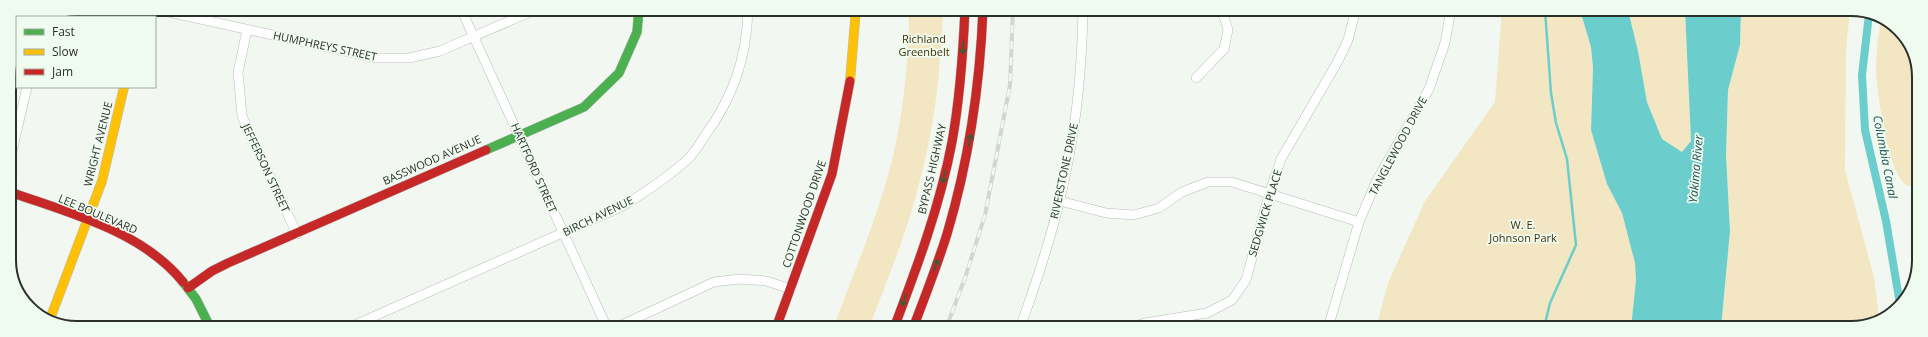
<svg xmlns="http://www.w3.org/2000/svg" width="1928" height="337" font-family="'Open Sans',sans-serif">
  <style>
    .green { fill: #f2e6c3 }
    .water { fill: #6ccdcd }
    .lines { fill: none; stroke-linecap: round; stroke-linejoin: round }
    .stream { stroke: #6ccdcd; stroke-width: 2.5 }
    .canal { stroke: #6ccdcd; stroke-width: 8 }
    .street-casing { stroke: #b8bdb8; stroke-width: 10 }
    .fast-casing { stroke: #b8bdb8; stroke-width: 10 }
    .slow-casing { stroke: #b8bdb8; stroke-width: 10 }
    .jam-casing { stroke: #b8bdb8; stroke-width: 10 }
    .street { stroke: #fdfefd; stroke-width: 9 }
    .fast { stroke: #4caf50; stroke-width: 9 }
    .slow { stroke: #ffc107; stroke-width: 9 }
    .jam { stroke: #c62828; stroke-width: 9 }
    .rail-casing { stroke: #d3d5d3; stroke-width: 4 }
    .rail { stroke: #effbee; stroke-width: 2.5; stroke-dasharray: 8; stroke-linecap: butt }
    .oneway { stroke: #375c38 }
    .labels { text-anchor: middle; stroke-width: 3.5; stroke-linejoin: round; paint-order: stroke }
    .park-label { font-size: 11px; fill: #40320c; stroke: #effbee }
    .street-label { font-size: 11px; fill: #2c302b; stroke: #effbee }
    .water-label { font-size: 12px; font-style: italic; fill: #1b5253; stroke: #effbee }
    .rim { fill: none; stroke: #2c302b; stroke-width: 2 }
  </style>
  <rect width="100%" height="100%" fill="#f2f8f1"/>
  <g class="green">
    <path d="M909,9H943C941,68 935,127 919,184C907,233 887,280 869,328H833C855,270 880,212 894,152C904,106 909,56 909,9Z"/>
    <path d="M1502,9L1580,10L1591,47L1593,68L1591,130L1607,184L1622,213L1635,263L1636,280L1631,328H1376L1388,283L1425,201L1495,102Z"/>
    <path d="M1628,10H1685L1691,141L1682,152L1662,139L1647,102L1638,51Z"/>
    <path d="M1741,10H1850L1846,50L1845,170L1874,277L1879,317L1851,328H1721L1730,231L1726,155L1728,90L1740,45Z"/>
    <path d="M1881,19L1896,26L1918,64V185C1913,186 1908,187 1904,183C1888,169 1877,93 1876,71C1876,54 1878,36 1881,19Z"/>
  </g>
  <path class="water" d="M1580,10H1628L1638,51L1647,102L1662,139L1682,152L1691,141L1685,10H1741L1740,45L1728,90L1726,155L1730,231L1721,328H1631L1636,280L1635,263L1622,213L1607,184L1591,130L1593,68L1591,47Z"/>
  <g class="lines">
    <path class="stream" d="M1544,328L1550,303L1576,245L1567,159L1556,123L1551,93L1545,10"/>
    <path class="canal" d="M1869,14L1862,75L1865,130L1886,221L1900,304"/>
    <defs>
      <g id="street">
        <path d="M155,9L377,58H409L440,51L537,9"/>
        <path d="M461,9L607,328"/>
        <path d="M247,30L238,72L242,116L297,234"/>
        <path d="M1196,78L1224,49L1228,30L1222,9"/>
        <path d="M10,160L27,87"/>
        <path d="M1060,201L1106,213L1134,215L1159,208L1182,192L1208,182H1232L1359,222"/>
        <path d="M350,327L621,207C646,192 669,177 690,157C695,151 700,144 704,137C733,98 747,58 748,9"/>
        <path d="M615,328L714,282L740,279L766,281L791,289"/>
        <path d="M1020,328C1035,286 1049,245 1059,203C1075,140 1082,74 1083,9"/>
        <path d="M1129,328L1145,323L1207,313L1232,300L1246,280L1269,194L1281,159L1338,61L1348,40L1356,9"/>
        <path d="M1328,328L1359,222L1376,182L1429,89L1445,43L1451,9"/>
      </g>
      <g id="fast">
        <path d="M486,150L584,107L619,73L637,32L639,9"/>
        <path d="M183,282L196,299L210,327"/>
      </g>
      <g id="slow">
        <path d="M850,81L856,9"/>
        <path d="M50,319L102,181L124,87"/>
      </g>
      <g id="jam">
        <path d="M139,17L141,9"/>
        <path d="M10,192C69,213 142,231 183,282"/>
        <path d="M188,288L212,271L228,263L486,150"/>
        <path d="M776,328L832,174L850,81"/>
        <path d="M894,328C917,267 940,206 952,142C960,98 963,54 965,9"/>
        <path d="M913,328C925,297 937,266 947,234C969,160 980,85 983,9"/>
      </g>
    </defs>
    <use href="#street" class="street-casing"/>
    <use href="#fast" class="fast-casing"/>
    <use href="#slow" class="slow-casing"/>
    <use href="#jam" class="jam-casing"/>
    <use href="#street" class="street"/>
    <use href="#fast" class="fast"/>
    <use href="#slow" class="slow"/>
    <use href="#jam" class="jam"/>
    <defs>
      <path id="rail" d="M946,328L965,278L985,215L1010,85L1013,9"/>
    </defs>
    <use href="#rail" class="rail-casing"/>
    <use href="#rail" class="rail"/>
  </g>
  <defs><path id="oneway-shaft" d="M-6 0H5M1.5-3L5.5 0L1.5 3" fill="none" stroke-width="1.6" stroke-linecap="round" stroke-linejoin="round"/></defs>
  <g class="oneway">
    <use href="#oneway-shaft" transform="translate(963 48) rotate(93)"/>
    <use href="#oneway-shaft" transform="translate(970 140) rotate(-79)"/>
    <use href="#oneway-shaft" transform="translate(944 177) rotate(104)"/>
    <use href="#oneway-shaft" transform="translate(936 265) rotate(-71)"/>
    <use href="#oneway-shaft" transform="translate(904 300) rotate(111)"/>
  </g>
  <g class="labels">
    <g class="park-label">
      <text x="924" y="43">Richland<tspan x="924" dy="13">Greenbelt</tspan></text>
      <text x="1523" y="229">W. E.<tspan x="1523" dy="13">Johnson Park</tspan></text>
    </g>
    <g class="street-label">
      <text transform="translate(325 46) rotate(12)" y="4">HUMPHREYS STREET</text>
      <text transform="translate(98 144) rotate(-76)" y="4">WRIGHT AVENUE</text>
      <text transform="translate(1398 146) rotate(-62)" y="4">TANGLEWOOD DRIVE</text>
      <text transform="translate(432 160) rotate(-24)" y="4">BASSWOOD AVENUE</text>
      <text transform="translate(266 168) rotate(65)" y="4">JEFFERSON STREET</text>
      <text transform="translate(534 168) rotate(66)" y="4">HARTFORD STREET</text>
      <text transform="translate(932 169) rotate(-77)" y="4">BYPASS HIGHWAY</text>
      <text transform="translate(1064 171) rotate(-78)" y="4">RIVERSTONE DRIVE</text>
      <text transform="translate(1265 213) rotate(-73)" y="4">SEDGWICK PLACE</text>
      <text transform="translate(98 214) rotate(23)" y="4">LEE BOULEVARD</text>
      <text transform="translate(804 214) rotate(-71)" y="4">COTTONWOOD DRIVE</text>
      <text transform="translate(598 216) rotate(-26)" y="4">BIRCH AVENUE</text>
    </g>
    <g class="water-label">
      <text transform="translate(1885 157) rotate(79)" y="4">Columbia Canal</text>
      <text transform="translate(1696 169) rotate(-85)" y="4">Yakima River</text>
    </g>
  </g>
  <path d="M0 0H1928V337H0ZM77 16H1851A61 61 0 0 1 1912 77V260A61 61 0 0 1 1851 321H77A61 61 0 0 1 16 260V77A61 61 0 0 1 77 16Z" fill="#effbee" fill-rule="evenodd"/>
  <path class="rim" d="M77 16H1851A61 61 0 0 1 1912 77V260A61 61 0 0 1 1851 321H77A61 61 0 0 1 16 260V77A61 61 0 0 1 77 16Z"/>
  <rect x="16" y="16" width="140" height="72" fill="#effbee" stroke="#a1aaa0"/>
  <rect x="24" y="29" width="20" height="6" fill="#4caf50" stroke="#a1aaa0"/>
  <text x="52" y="36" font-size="12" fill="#2c302b">Fast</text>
  <rect x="24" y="49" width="20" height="6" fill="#ffc107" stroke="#a1aaa0"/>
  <text x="52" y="56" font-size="12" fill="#2c302b">Slow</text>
  <rect x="24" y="69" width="20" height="6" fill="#c62828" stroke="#a1aaa0"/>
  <text x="52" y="76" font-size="12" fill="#2c302b">Jam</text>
</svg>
